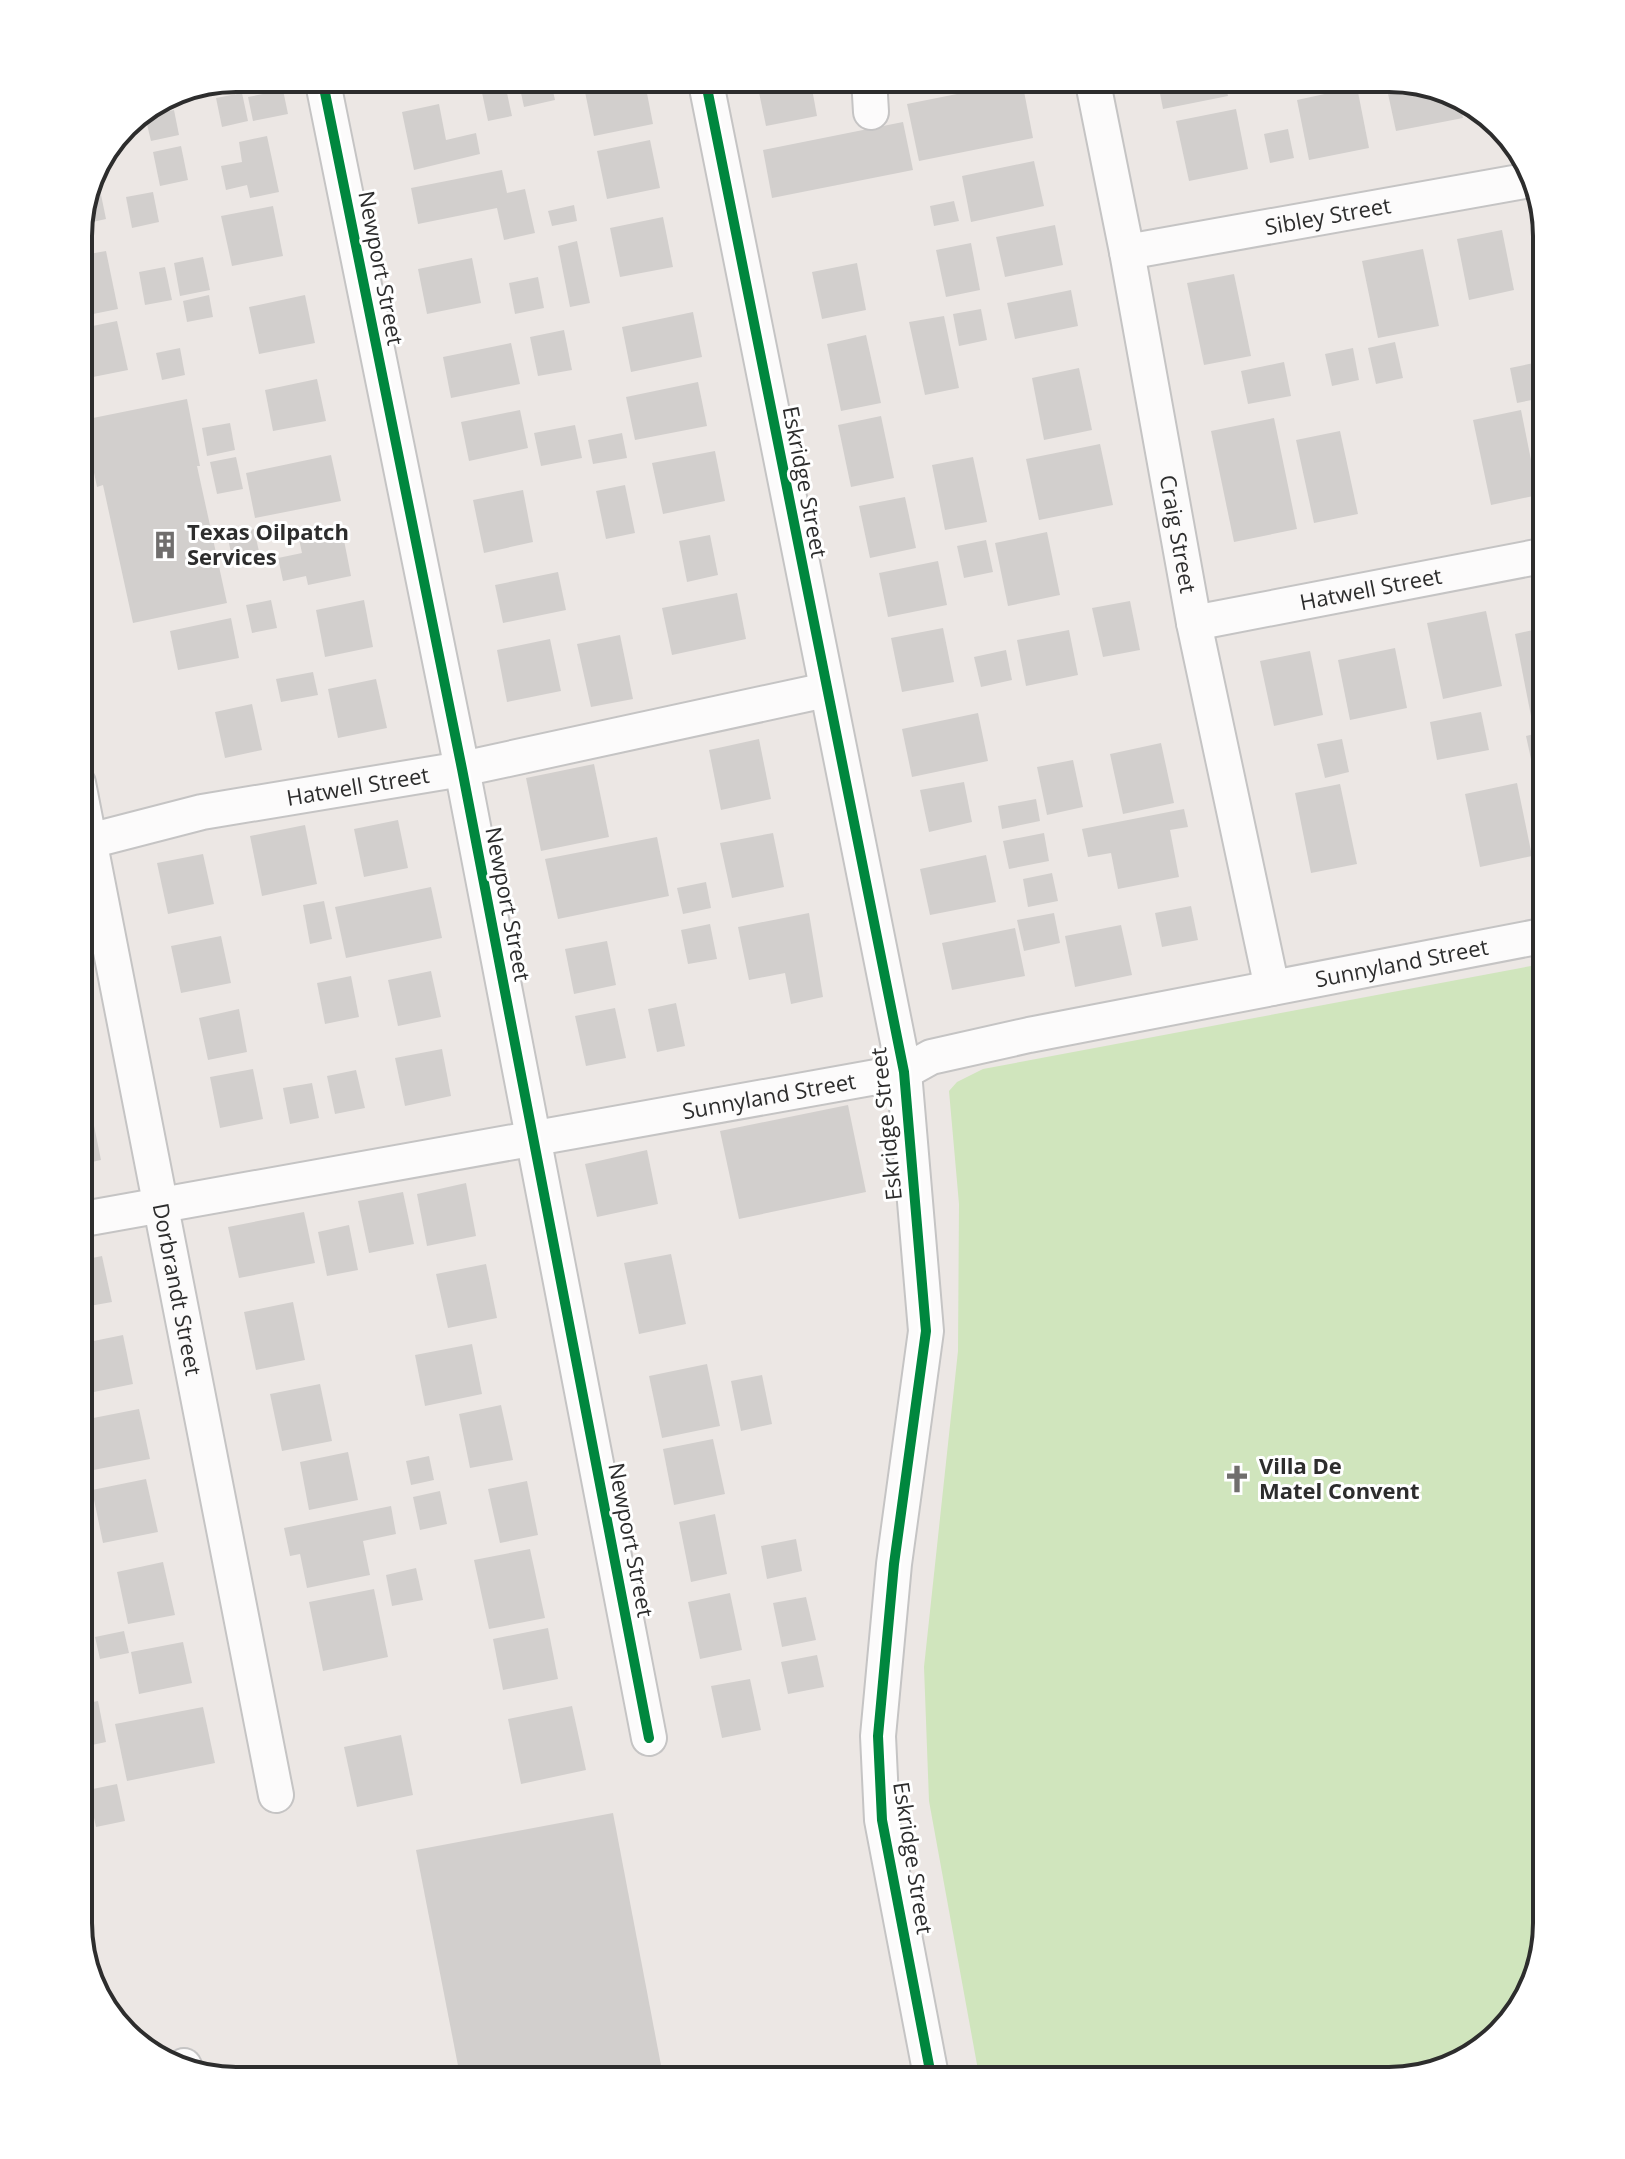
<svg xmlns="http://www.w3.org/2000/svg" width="1625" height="2159" font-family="'Open Sans',sans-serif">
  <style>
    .green { fill: #d0e5bd }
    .building { fill: #d2cfcd }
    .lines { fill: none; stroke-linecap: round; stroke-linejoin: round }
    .minor-casing { stroke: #c5c4c4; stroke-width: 38 }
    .minor { stroke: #fcfbfb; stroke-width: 34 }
    .cycleway-casing { stroke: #fff; stroke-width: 15 }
    .cycleway { stroke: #00873e; stroke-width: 10 }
    .labels { text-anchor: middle; stroke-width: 6; stroke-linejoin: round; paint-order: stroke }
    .street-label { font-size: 22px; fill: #2d2d2d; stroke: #fff }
    .poi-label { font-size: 22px; font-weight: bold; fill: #2d2d2d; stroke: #fff; text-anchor: start }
    .rim { fill: none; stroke: #2d2d2d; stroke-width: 4 }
  </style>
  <rect width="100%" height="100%" fill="#ece7e4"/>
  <path class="green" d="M1547,963V1923L1526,2002L1476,2055L1389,2081H980L929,1801L924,1667L958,1351L959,1204L949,1091L957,1082L983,1069Z"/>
  <g class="building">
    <path d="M396,78H424L426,85L399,90Z"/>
    <path d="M550,78L555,100L524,107L518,79Z"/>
    <path d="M601,78H644L653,124L594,136L583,82Z"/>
    <path d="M756,78H810L817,116L766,126Z"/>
    <path d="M1157,78H1224L1228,96L1163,109Z"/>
    <path d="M1250,78H1285L1287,85L1253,92Z"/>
    <path d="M1022,81L1033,138L919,161L907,104Z"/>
    <path d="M1416,83L1458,96L1463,118L1396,131L1387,89Z"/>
    <path d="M505,84L512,116L488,121L481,88Z"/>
    <path d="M1357,87L1369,148L1309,160L1297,100Z"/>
    <path d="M283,90L288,114L253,121L248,97Z"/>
    <path d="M242,93L248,121L222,127L216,98Z"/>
    <path d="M439,104L446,140L476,133L480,154L414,170L402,112Z"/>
    <path d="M1236,109L1248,169L1189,181L1176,121Z"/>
    <path d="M174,110L179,135L151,141L145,116Z"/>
    <path d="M903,122L913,170L772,198L763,150Z"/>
    <path d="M1288,129L1294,158L1270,163L1264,134Z"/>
    <path d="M267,136L279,192L250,198L247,185L226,190L221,166L242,162L239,142Z"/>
    <path d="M650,140L660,188L607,199L597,151Z"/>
    <path d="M181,146L188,180L160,186L153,152Z"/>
    <path d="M1034,161L1044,206L971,222L962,176Z"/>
    <path d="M502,170L507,193L525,189L535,233L504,240L497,208L418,224L411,188Z"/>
    <path d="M97,175L106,219L79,225L92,176Z"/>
    <path d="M153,192L159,222L132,228L126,197Z"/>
    <path d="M954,201L959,221L934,226L930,206Z"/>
    <path d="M574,205L577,221L552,226L548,211Z"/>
    <path d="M273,206L283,256L232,266L221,216Z"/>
    <path d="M663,217L673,267L620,277L610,228Z"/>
    <path d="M1055,225L1063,265L1005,277L996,237Z"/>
    <path d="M1544,227L1547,236L1546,278L1536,229Z"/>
    <path d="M1502,230L1514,290L1469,300L1457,239Z"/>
    <path d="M577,241L590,303L570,307L558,246Z"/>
    <path d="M971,243L980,290L946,297L936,250Z"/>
    <path d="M1423,249L1439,326L1378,338L1362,261Z"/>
    <path d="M106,251L118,309L78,317V256Z"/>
    <path d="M203,257L210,290L180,296L174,263Z"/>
    <path d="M472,258L481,303L427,314L418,269Z"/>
    <path d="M857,263L866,310L822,319L812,272Z"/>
    <path d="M165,267L172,300L145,305L139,272Z"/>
    <path d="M1234,274L1251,356L1204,365L1187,283Z"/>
    <path d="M538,277L544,308L515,314L509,283Z"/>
    <path d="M1071,290L1078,326L1015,339L1007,303Z"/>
    <path d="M209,295L213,317L187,322L183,301Z"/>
    <path d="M305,295L315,343L259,354L249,307Z"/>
    <path d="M981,309L987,340L959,346L953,314Z"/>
    <path d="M693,312L702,357L631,372L622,327Z"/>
    <path d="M944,316L959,388L925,395L909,322Z"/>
    <path d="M117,321L128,370L78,380V329Z"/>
    <path d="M564,330L572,370L538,376L530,337Z"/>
    <path d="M866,335L881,403L841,411L827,344Z"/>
    <path d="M1395,342L1403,378L1376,384L1368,348Z"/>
    <path d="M511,343L520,384L451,398L443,357Z"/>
    <path d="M180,348L185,375L162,380L156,353Z"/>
    <path d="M1353,348L1359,380L1332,386L1325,354Z"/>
    <path d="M1544,361L1547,397L1517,403L1510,368Z"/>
    <path d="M1284,362L1291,396L1248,404L1241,371Z"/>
    <path d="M1079,368L1092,430L1044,440L1032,378Z"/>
    <path d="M317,379L326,421L273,431L265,390Z"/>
    <path d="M698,382L707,426L635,440L626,397Z"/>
    <path d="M187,399L200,466H197L227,603L133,623L103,485L97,487L83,420Z"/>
    <path d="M520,410L528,448L469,461L461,422Z"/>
    <path d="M1521,410L1538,495L1491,505L1473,420Z"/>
    <path d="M881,416L894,478L851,487L838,425Z"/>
    <path d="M1274,418L1297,529L1234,542L1211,431Z"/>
    <path d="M230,423L235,450L207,456L202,428Z"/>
    <path d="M575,425L582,458L541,466L534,433Z"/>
    <path d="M1340,431L1358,514L1314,523L1296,440Z"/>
    <path d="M622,433L627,458L593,464L588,440Z"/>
    <path d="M1100,444L1113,505L1039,520L1026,459Z"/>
    <path d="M715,451L725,501L663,514L652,463Z"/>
    <path d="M331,455L341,501L255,518L246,473Z"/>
    <path d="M236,457L243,489L217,494L210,462Z"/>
    <path d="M973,457L987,522L945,530L932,465Z"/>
    <path d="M625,485L635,533L606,539L596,491Z"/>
    <path d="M523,490L533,542L484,553L473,500Z"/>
    <path d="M905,497L916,548L870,558L859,506Z"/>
    <path d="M254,529L260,556L233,561L227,535Z"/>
    <path d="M342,530L351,576L308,585L306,576L283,581L278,558L302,553L299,539Z"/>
    <path d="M1047,532L1060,595L1008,606L995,543Z"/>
    <path d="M710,535L718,575L687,582L679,541Z"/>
    <path d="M986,540L993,572L964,578L957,546Z"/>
    <path d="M938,561L947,605L888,617L879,573Z"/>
    <path d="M558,572L566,610L503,623L495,585Z"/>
    <path d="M737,593L746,639L672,655L662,608Z"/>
    <path d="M271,600L277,628L252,633L246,605Z"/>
    <path d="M364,600L373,647L325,657L316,610Z"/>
    <path d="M1130,601L1140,650L1103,657L1092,608Z"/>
    <path d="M1486,611L1502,686L1443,699L1427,623Z"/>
    <path d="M231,618L239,658L178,670L170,631Z"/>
    <path d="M1547,627V713L1531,716L1515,634Z"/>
    <path d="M943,628L954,682L902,692L891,638Z"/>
    <path d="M1069,630L1078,675L1026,686L1017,640Z"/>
    <path d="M620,635L633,699L591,707L577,644Z"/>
    <path d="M550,639L561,691L507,702L497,650Z"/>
    <path d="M1395,648L1407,708L1350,720L1338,660Z"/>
    <path d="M1006,650L1012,680L981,687L974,657Z"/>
    <path d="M1310,651L1323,715L1274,726L1260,661Z"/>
    <path d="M313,672L318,695L281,702L276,679Z"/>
    <path d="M376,679L387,728L338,738L328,689Z"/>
    <path d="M252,704L262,750L225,758L215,712Z"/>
    <path d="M1481,712L1489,750L1437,760L1430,722Z"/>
    <path d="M978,713L988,761L912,777L902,729Z"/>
    <path d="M1547,731V780L1536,782L1526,736Z"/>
    <path d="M759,739L771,799L721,810L709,750Z"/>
    <path d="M1342,739L1349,772L1325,778L1317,744Z"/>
    <path d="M1161,743L1174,803L1123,814L1110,754Z"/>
    <path d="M1073,760L1083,807L1047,815L1037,767Z"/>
    <path d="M594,764L609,837L541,851L526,778Z"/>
    <path d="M964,782L972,822L929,832L920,790Z"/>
    <path d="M1517,783L1532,856L1480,867L1465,794Z"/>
    <path d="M1340,784L1357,864L1311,873L1295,793Z"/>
    <path d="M1036,799L1040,821L1002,829L998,806Z"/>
    <path d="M1184,809L1188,827L1170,830L1179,877L1118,889L1111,853L1088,857L1082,829Z"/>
    <path d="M398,820L408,868L364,877L354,829Z"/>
    <path d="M305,825L317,884L262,896L250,836Z"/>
    <path d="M773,833L784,887L732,898L720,843Z"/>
    <path d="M1044,833L1049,861L1009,869L1003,841Z"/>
    <path d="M657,837L669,896L558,919L545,859Z"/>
    <path d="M203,854L214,904L168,914L157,863Z"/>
    <path d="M986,855L996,902L930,915L920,869Z"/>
    <path d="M1052,873L1058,901L1028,907L1023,879Z"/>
    <path d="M706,882L711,908L683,914L677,888Z"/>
    <path d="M431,887L442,938L346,958L335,907Z"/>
    <path d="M324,901L332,939L310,944L303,905Z"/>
    <path d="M1191,906L1198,940L1162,947L1155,913Z"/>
    <path d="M809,913L823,997L791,1004L785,973L749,980L738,927Z"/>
    <path d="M1054,913L1060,943L1024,951L1017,920Z"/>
    <path d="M710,924L717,959L688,964L681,930Z"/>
    <path d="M1121,925L1132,975L1075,987L1065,936Z"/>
    <path d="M1015,928L1025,976L952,990L942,943Z"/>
    <path d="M221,936L231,983L181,993L171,946Z"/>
    <path d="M607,941L616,985L574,994L565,949Z"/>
    <path d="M431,971L441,1017L398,1026L388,980Z"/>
    <path d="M351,976L359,1017L325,1024L317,983Z"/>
    <path d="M676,1003L685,1046L657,1052L648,1009Z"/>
    <path d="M615,1008L626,1058L586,1066L575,1016Z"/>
    <path d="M239,1009L247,1052L208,1060L199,1018Z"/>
    <path d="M442,1049L451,1096L405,1106L395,1058Z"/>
    <path d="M253,1069L263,1119L220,1128L210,1077Z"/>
    <path d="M356,1070L365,1108L335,1114L327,1076Z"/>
    <path d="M312,1083L319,1118L290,1124L283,1088Z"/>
    <path d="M848,1105L866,1192L739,1219L720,1131Z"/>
    <path d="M90,1106L101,1160L78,1165V1108Z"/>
    <path d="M647,1150L658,1204L597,1217L585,1164Z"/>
    <path d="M466,1183L476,1236L427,1246L417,1194Z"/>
    <path d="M403,1192L414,1244L369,1253L358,1201Z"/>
    <path d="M304,1212L315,1263L239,1278L228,1227Z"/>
    <path d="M349,1225L358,1270L327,1276L318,1232Z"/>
    <path d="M671,1254L686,1324L639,1334L624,1263Z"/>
    <path d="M102,1256L112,1302L78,1308V1261Z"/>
    <path d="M486,1264L497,1318L448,1328L436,1274Z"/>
    <path d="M293,1302L305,1360L256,1370L244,1312Z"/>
    <path d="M123,1335L133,1384L89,1393L79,1344Z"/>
    <path d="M472,1344L482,1394L425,1406L415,1355Z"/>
    <path d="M707,1364L720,1426L662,1438L649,1376Z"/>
    <path d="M762,1375L772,1424L741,1431L731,1381Z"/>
    <path d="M320,1384L332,1441L282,1451L270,1394Z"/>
    <path d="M501,1405L513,1460L470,1468L459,1414Z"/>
    <path d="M139,1409L150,1459L78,1473V1421Z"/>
    <path d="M713,1439L725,1494L674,1505L663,1449Z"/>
    <path d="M348,1452L358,1500L309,1510L300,1462Z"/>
    <path d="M429,1456L434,1480L411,1485L406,1461Z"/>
    <path d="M146,1479L158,1532L103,1543L92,1490Z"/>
    <path d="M527,1481L538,1535L500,1543L488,1489Z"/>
    <path d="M440,1491L447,1524L420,1530L413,1497Z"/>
    <path d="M391,1506L396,1534L363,1541L370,1575L307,1588L300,1554L290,1556L284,1528Z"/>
    <path d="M715,1514L727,1574L691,1582L679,1522Z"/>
    <path d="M796,1539L802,1571L767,1579L761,1546Z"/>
    <path d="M530,1549L545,1618L489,1629L474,1560Z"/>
    <path d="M163,1562L175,1615L128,1624L117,1572Z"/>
    <path d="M416,1568L423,1600L392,1606L386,1575Z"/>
    <path d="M374,1589L388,1657L323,1671L309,1602Z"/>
    <path d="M730,1593L742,1650L700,1659L688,1602Z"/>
    <path d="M806,1597L816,1640L782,1647L773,1603Z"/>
    <path d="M548,1628L558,1679L503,1690L493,1639Z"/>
    <path d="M124,1631L129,1653L100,1659L95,1637Z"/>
    <path d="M183,1642L192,1683L139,1694L131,1652Z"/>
    <path d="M817,1655L824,1687L788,1694L781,1662Z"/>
    <path d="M750,1679L761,1730L722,1738L711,1686Z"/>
    <path d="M98,1701L106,1742L78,1748V1705Z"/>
    <path d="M572,1706L586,1770L521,1784L508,1719Z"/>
    <path d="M203,1707L215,1763L127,1781L115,1724Z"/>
    <path d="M401,1735L413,1795L357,1807L344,1747Z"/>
    <path d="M117,1784L125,1821L96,1827L88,1790Z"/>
    <path d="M613,1813L664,2081H461L416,1850Z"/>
  </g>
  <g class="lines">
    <defs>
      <g id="minor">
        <path d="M322,78L462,769L649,1738"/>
        <path d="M705,78L904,1072L926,1331L894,1564L878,1736L882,1820L932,2081"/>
        <path d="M869,78L871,112"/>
        <path id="s1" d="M1092,78L1127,252L1194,623L1272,988"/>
        <path id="s2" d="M1127,252L1530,180"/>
        <path id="s3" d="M1194,623L1547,555"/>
        <path id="s4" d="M78,783L276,1795"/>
        <path id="s5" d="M78,844L202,812L462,769L826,690"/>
        <path id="s6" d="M78,1220L904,1072L931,1057L1029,1035L1547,935"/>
        <path d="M184,2066V2067"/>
      </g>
    </defs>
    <use href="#minor" class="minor-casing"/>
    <use href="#minor" class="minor"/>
    <defs>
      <g id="cycleway">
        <path d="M322,78L462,769L649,1738"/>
        <path d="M705,78L904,1072L926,1331L894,1564L878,1736L882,1820L932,2081"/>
      </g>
    </defs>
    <use href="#cycleway" class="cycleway-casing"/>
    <use href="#cycleway" class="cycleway"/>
  </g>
  <defs>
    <symbol id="building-bare" viewBox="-9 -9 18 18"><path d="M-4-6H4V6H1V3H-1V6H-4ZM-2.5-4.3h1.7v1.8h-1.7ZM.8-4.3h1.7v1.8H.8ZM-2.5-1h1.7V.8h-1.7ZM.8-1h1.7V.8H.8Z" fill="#706e6d" stroke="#fff" stroke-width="2.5" paint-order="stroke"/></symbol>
    <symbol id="church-bare" viewBox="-9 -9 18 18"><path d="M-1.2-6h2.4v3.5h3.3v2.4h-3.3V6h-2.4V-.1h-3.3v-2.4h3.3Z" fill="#706e6d" stroke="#fff" stroke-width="2.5" paint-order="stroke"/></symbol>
  </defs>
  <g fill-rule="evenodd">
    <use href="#building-bare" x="145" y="525" width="40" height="40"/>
    <use href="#church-bare" x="1217" y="1459" width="40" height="40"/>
  </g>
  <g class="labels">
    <g class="street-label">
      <text dy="8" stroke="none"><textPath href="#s2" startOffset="204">Sibley Street</textPath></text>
      <text transform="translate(381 268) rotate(79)" y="8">Newport Street</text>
      <text transform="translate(805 482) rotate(79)" y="8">Eskridge Street</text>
      <text dy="8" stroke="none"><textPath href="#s1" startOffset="464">Craig Street</textPath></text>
      <text dy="8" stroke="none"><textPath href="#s3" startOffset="180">Hatwell Street</textPath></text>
      <text dy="8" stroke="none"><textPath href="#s5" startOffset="286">Hatwell Street</textPath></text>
      <text transform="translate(508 904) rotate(79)" y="8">Newport Street</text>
      <text dy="8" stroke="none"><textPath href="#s6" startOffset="1350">Sunnyland Street</textPath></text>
      <text dy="8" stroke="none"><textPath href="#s6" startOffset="702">Sunnyland Street</textPath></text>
      <text transform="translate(886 1124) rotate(-96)" y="8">Eskridge Street</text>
      <text dy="8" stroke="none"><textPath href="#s4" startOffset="516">Dorbrandt Street</textPath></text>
      <text transform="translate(631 1540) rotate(79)" y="8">Newport Street</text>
      <text transform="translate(913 1858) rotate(81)" y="8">Eskridge Street</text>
    </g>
    <g class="poi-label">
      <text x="187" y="540">Texas Oilpatch<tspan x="187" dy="25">Services</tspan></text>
      <text x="1259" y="1474">Villa De<tspan x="1259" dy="25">Matel Convent</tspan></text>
    </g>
  </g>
  <path d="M0 0H1625V2159H0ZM236 92H1389A144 144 0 0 1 1533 236V1923A144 144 0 0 1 1389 2067H236A144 144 0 0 1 92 1923V236A144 144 0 0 1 236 92Z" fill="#fff" fill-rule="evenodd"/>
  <path class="rim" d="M236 92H1389A144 144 0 0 1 1533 236V1923A144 144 0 0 1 1389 2067H236A144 144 0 0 1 92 1923V236A144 144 0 0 1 236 92Z"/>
</svg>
